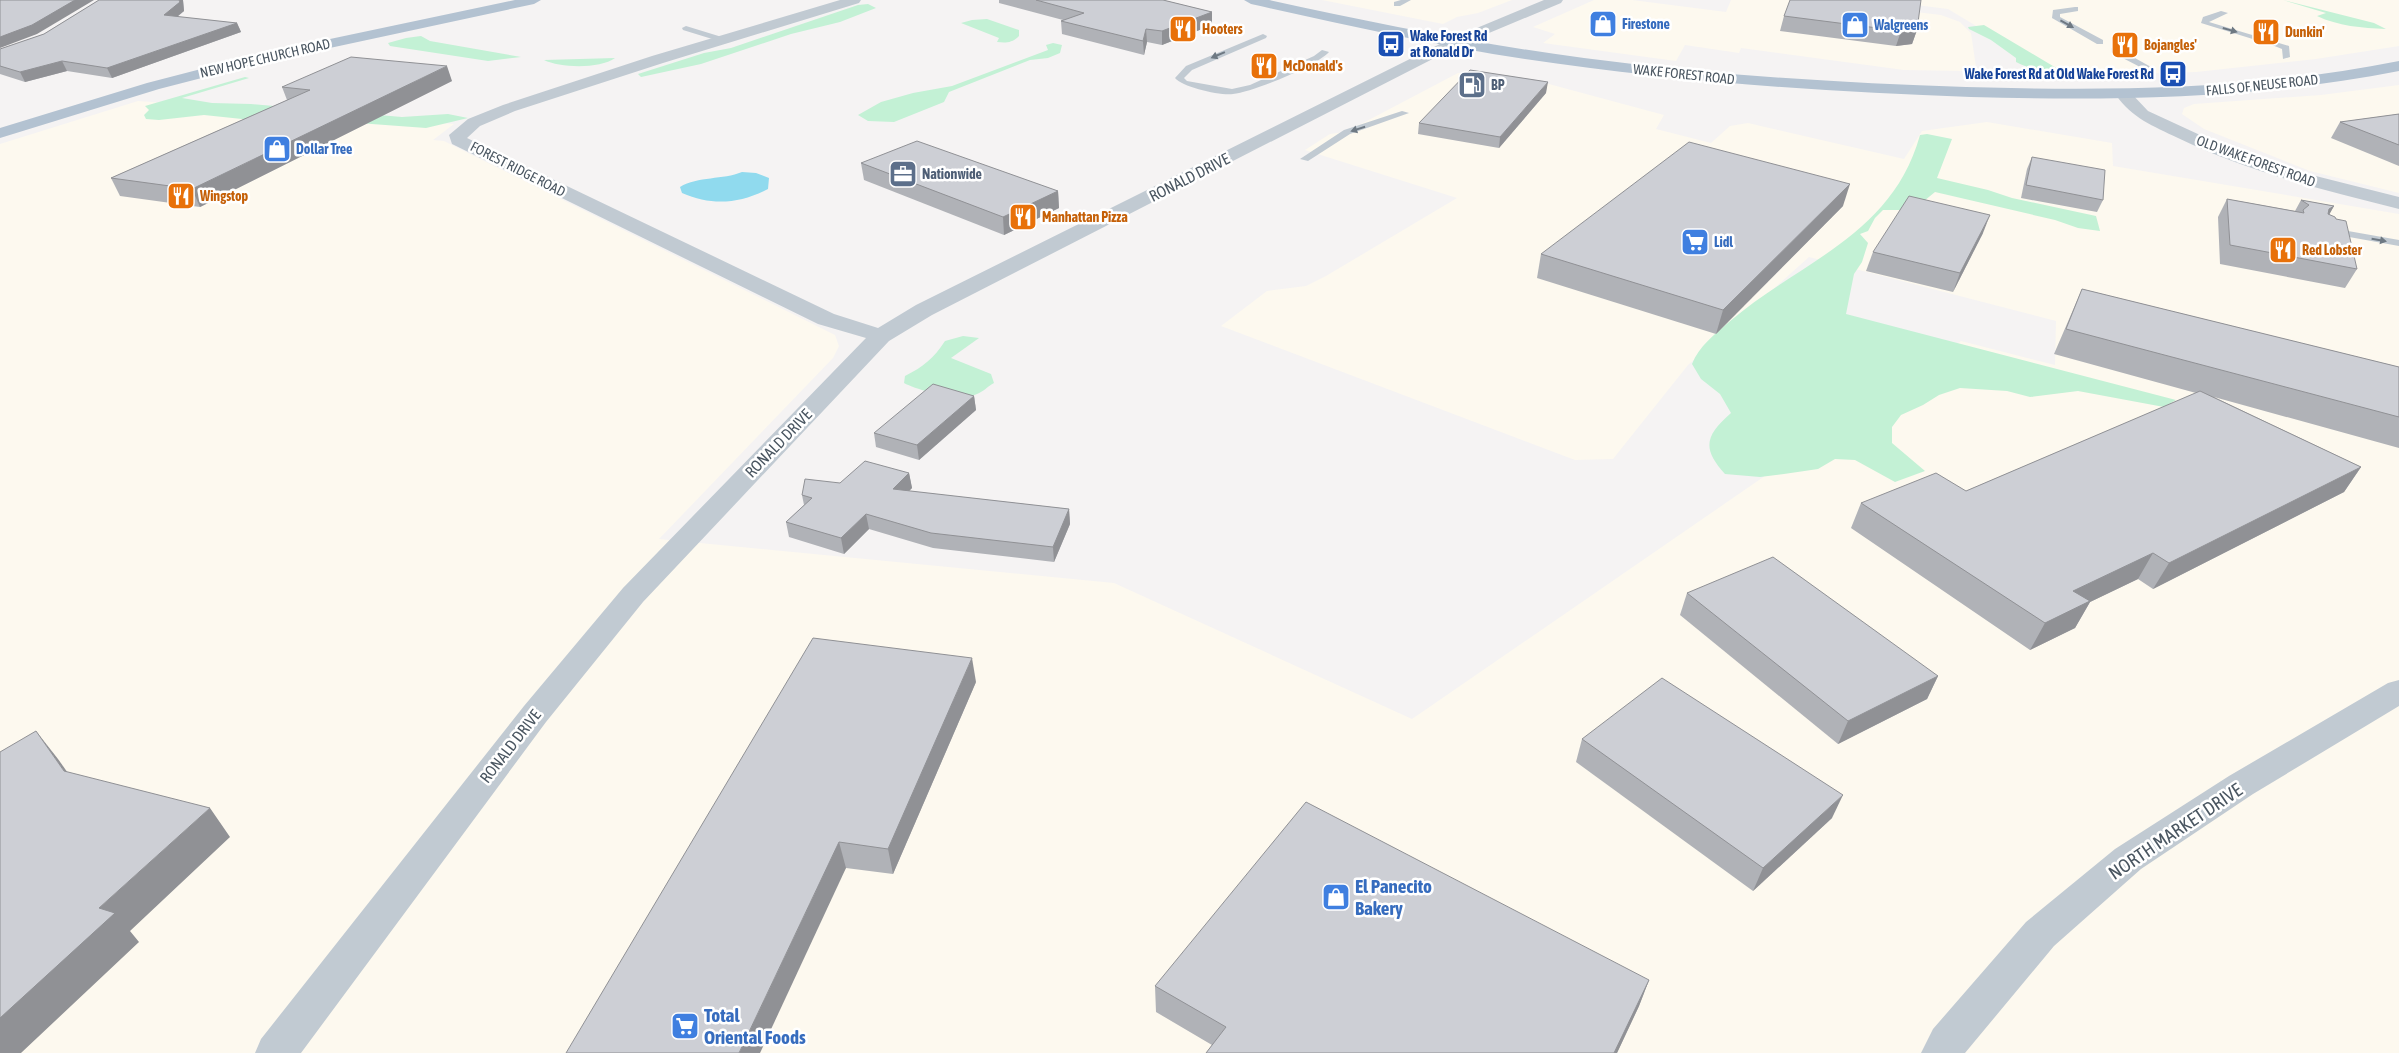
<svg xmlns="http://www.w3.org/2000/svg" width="2399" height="1053" font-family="'Asap Condensed',sans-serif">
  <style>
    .commercial { fill: #fdf9ef }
    .green { fill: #c3f1d5 }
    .water { fill: #90daee }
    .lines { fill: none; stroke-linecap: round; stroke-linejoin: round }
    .service { fill: #c1cad2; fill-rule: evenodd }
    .minor { fill: #c1cad2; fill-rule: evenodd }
    .tertiary { fill: #c1cad2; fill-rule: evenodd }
    .primary { fill: #b3c2d1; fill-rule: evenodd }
    .wall { fill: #b0b2b7 }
    .shaded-wall { fill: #909195 }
    .building { fill: #cdcfd5; stroke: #909195 }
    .oneway { fill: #6e7983 }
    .labels { text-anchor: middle; stroke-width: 5; stroke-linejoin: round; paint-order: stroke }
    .far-shop-label { font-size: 14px; font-weight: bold; fill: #366cbe; stroke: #fff; text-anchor: start }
    .far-food-label { font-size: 14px; font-weight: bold; fill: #c56008; stroke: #fff; text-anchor: start }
    .far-transit-label { font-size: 14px; font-weight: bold; fill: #164399; stroke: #fff; text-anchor: start }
    .far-street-label { font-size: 14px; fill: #4a5661; stroke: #fff }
    .far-service-label { font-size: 14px; font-weight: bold; fill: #4e5e75; stroke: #fff; text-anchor: start }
    .street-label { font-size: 16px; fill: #4a5661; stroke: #fff }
    .near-street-label { font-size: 19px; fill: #4a5661; stroke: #fff }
    .near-shop-label { font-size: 19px; font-weight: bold; fill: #366cbe; stroke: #fff; text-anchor: start }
  </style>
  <rect width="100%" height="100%" fill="#f5f3f3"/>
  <g class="commercial">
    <path d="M1322,0H1512L1478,13L1457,17L1443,24Z"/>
    <path d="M1594,0H1632L1726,12L1731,0H1845L1882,8L1941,15L1960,22L1971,33L1976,67L1963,71L1904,70L1741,48L1739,53L1685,45L1676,61L1543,43L1555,34L1533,27Z"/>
    <path d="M1876,0H2399V46L2316,59L2196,72L2060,76L1948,9Z"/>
    <path d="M1475,72L1534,80L1664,115L1656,129L1711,143L1730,126L1748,123L1904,159L1922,131L1987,122L2112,143L2113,166L2399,214V1053H0V144L138,101L454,124L433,140L444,141L835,335L839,346L833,358L659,539L1114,583L1412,719L1961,341L2055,365L2056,321L1809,257L1688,365L1613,459L1575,460L1221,326L1267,291L1306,286L1326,276L1457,198L1305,150L1330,134L1343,132L1363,123L1458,73Z"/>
    <path d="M2399,85V193L2310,171L2204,129L2182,114L2184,108L2194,104L2321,95Z"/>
  </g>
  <g class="green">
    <path d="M2283,0L2374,23L2386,29C2362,28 2338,26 2317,16L2326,13Z"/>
    <path d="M868,4L876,8L840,22L791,34L701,64L641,77L638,74L704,53L731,48L858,5Z"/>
    <path d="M987,19L1019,30V36C1012,43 1006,43 997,42L999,38L961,23L972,20Z"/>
    <path d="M1984,25L2058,69C2042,72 2030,69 2016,62V58L1991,40L1969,29L1968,27Z"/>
    <path d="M421,36L430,41L521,57L488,61L390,46L388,43L406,38Z"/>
    <path d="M1053,43L1062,45L1060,53L1048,58L1030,60L949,92L944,102L894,122L868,121L858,115L881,102L913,93L952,86L1048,50L1046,45Z"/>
    <path d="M615,58C600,69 560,68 544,60Z"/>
    <path d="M245,77L249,78L182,98L212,103L251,104L402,117L448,114L468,118L426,128L331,121L242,119L204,115L159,120L146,119L144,115L149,110L145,106Z"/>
    <path d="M1927,134L1952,139L1937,178L1988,190L2012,198L2096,216L2100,231L2078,228L2055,220L1935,192L1913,210H1883L1875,218L1868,231L1860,234L1868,243L1862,262L1854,274L1846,314L2176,400L2164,407L2078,391L2030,397L2007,391L1960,388L1939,395L1923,405L1901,415L1892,427V443L1925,471L1895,482L1855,460L1835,459L1818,469L1784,474L1760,477L1725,474C1701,448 1706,435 1731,413L1720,394L1701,379L1692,364C1699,346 1714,335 1729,322C1800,261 1892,236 1920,135Z"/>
    <path d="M963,336L979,338L951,358L991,374L994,383C988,386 983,392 977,394C961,402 919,391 904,383L905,376C923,367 934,358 945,341Z"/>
  </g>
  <path class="water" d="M742,172L756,173L769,178L768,189C739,204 712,206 682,193L680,187C698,176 723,180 742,172Z"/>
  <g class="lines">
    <g class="service">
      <path d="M1401,0H1411L1400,6H1394V2Z"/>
      <path d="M2075,7H2078V11L2060,14V17L2103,40V44H2097L2052,18L2053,10Z"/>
      <path d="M2221,11L2228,13L2209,22L2289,46L2290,57L2283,59L2282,49L2272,45L2201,23L2203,17Z"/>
      <path d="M686,26L725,38L726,40L722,42L683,30L682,28Z"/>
      <path d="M1263,34L1267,36L1266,38L1192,70L1184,78L1187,81L1232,89L1250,85L1314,56L1322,50L1329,52C1316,66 1253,92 1233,94C1221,96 1182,87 1175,78L1186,66Z"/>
      <path d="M2111,48H2117L2151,67L2144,69L2111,52Z"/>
      <path d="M1402,111L1409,113L1350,134L1308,161L1300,159L1344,130Z"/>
      <path d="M2331,228L2399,240V246L2327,233L2326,231Z"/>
    </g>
    <g class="minor">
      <path d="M840,0H861L859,3L663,63L515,111L480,126L467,138L834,314L878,328L916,305L1448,40L1544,0H1563L1561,3L1458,46L932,315L889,341L643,602L546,722L301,1053H255L261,1039L524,706L623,588L866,338L818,324L452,144L449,135L468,119L503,105L652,56Z"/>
      <path d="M2399,680V706L2253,794L2141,869L2054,946L1965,1053H1921L1933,1029L2026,922L2115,849L2229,776L2388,683Z"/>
    </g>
    <path class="tertiary" d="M2124,90L2130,92L2148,111L2213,141L2284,168L2399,197V209C2323,190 2248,172 2178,138C2153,126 2132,118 2116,95L2118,92Z"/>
    <g class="primary">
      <path d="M515,0H541L534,4L260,63L159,89L0,138V128L147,83L259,54Z"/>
      <path d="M1244,0H1269C1374,23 1478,44 1584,58C1711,75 1839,83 1966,87C2112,91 2256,90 2399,61V71C2257,99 2115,101 1971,97C1821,92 1672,81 1525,59C1433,45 1342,24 1251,4Z"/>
    </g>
  </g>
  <g class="wall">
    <path d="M99,0H183L184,11L177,17L237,23L241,32L112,78L67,71L25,82L0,74V49L44,34Z"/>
    <path d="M999,0H1163L1212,12V25L1162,45L1147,42L1144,55L1062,34L1061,21L1063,20L999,3Z"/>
    <path d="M1784,16L1917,30L1912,44L1896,46L1780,31Z"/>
    <path d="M452,81L200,207L120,196L111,178L287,100L282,87Z"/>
    <path d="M1546,93L1499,148L1418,134L1419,123Z"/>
    <path d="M2399,114V166L2331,138L2340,122Z"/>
    <path d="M2032,157L2103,200L2097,212L2021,198L2027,169Z"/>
    <path d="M861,163L1058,191L1059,208L1004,235L864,180Z"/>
    <path d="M2227,199L2295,211L2301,200L2334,206L2329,214L2336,219L2357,269L2345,288L2220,264L2218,217Z"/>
    <path d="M1843,206L1716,334L1537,278L1541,254Z"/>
    <path d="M1983,233L1953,292L1866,271L1873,252Z"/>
    <path d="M2082,289L2399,367V448L2214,397L2361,467L2344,492L2153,589L2138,579L2090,602L2075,628L2030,650L1851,528L1861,503L1966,491L2196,393L2054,354Z"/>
    <path d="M974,396L976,410L919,460L876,447L874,433Z"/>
    <path d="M909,473L912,488L909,491L1069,509L1070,524L1054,562L933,548L869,529L844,554L789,537L786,522L804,505L802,495L840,483Z"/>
    <path d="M1687,593L1938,676L1927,699L1838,744L1680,615Z"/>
    <path d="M976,682L893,874L846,868L566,1053Z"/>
    <path d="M1582,739L1832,818L1753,891L1576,762Z"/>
    <path d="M1649,980L1639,1006L1617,1053H1206L1212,1045L1156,1012L1155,986Z"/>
  </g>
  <g class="shaded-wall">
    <path d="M75,0H94L37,34L0,48V37Z"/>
    <path d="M179,0H183L184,11L168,24L164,15Z"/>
    <path d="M1212,12V25L1162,45V31Z"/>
    <path d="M237,23L241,32L112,78L107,68Z"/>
    <path d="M1146,29L1147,42L1144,55L1143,41Z"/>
    <path d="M1917,30L1912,44L1896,46L1901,31Z"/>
    <path d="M62,61L67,71L25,82L20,72Z"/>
    <path d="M447,66L452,81L200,207L192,189Z"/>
    <path d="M1548,82L1546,93L1499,148L1500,137Z"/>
    <path d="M1850,184L1843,206L1716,334L1723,310Z"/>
    <path d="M1058,191L1059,208L1004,235L1003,217Z"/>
    <path d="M2334,206L2324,224L2329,209Z"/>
    <path d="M1990,215L1983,233L1953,292L1960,273Z"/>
    <path d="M974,396L976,410L919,460L917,445Z"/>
    <path d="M2361,467L2344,492L2153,589L2169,563Z"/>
    <path d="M909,473L912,488L896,504L893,489Z"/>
    <path d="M1069,509L1070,524L1054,562L1053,547Z"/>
    <path d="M866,514L869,529L844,554L841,538Z"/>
    <path d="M2153,553L2138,579L2090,602L2075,628L2030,650L2045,623L2073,591Z"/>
    <path d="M972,658L976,682L893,874L888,849Z"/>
    <path d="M1938,676L1927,699L1838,744L1848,721Z"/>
    <path d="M36,731L58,759L87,800L64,771Z"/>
    <path d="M1843,795L1832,818L1753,891L1763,868Z"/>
    <path d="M210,808L230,837L130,931L139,942L21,1053H0V1018L99,908Z"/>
    <path d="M839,842L846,868L760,1053H739Z"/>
    <path d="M1649,980L1639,1006L1617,1053H1614Z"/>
  </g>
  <g class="building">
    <path d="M0,0H75L32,25L0,37Z"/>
    <path d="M99,0H179L180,2L164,15L237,23L107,68L62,61L20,72L0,66V49L44,34Z"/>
    <path d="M1036,0H1163L1212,12L1162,31L1146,29L1143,41L1061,21L1084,13Z"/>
    <path d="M1790,0H1921L1917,30L1901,31L1784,16Z"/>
    <path d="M351,57L447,66L192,189L111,178L310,90L282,87Z"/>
    <path d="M1470,70L1548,82L1500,137L1419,123Z"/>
    <path d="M2399,114V145L2340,122Z"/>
    <path d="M917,141L1058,191L1003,217L861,163Z"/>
    <path d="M1689,142L1850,184L1723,310L1541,254Z"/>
    <path d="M2032,157L2105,170L2103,200L2026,185Z"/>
    <path d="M1909,196L1990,215L1960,273L1873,252Z"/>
    <path d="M2227,199L2304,213L2303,210L2309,205L2301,200L2334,206L2329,209L2328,214L2335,217L2336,219L2346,221L2357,269L2230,245Z"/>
    <path d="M2082,289L2399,367V417L2066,329Z"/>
    <path d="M933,384L974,396L917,445L874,433Z"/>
    <path d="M2200,391L2361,467L2169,563L2153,553L2073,591L2090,601L2045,623L1861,503L1936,473L1966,491Z"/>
    <path d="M865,461L909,473L893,489L1069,509L1053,547L931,533L866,514L841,538L786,522L812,498L802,495L805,479L840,483Z"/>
    <path d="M1773,557L1938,676L1848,721L1687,593Z"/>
    <path d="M813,638L972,658L888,849L839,842L739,1053H566Z"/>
    <path d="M1662,678L1843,795L1763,868L1582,739Z"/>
    <path d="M36,731L64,771L210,808L99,908L115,913L0,1018V752Z"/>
    <path d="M1306,802L1649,980L1614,1053H1206L1226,1027L1155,986Z"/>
  </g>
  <defs><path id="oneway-solid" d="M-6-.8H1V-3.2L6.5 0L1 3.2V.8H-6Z" transform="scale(1.25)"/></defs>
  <g class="oneway">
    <use href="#oneway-solid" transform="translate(2067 24) rotate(29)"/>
    <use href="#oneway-solid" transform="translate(2230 30) rotate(16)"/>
    <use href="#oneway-solid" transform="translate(1218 55) rotate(157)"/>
    <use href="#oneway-solid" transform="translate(1358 129) rotate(162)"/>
    <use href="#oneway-solid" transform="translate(2379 240) rotate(10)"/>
  </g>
  <defs>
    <symbol id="shop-square" viewBox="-11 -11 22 22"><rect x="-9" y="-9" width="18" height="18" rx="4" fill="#3f7fe0" stroke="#fff"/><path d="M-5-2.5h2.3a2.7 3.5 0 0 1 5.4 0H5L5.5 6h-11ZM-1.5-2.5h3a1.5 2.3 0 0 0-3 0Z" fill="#fff"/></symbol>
    <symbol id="restaurant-square" viewBox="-11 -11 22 22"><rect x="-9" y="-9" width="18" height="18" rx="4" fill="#e8710a" stroke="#fff"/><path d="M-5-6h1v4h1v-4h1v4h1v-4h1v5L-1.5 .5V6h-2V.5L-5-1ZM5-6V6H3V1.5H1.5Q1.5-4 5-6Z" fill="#fff"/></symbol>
    <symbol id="bus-square" viewBox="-11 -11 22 22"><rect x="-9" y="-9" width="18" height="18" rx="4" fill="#1a4fb4" stroke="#fff"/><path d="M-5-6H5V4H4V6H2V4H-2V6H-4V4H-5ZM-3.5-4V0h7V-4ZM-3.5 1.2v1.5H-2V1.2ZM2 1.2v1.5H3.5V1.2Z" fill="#fff"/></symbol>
    <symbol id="fuel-square" viewBox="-11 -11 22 22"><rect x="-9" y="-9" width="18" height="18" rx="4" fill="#5c6f8a" stroke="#fff"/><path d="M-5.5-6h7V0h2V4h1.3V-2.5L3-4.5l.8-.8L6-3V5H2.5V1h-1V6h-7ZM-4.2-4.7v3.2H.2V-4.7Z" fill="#fff"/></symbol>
    <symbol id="office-square" viewBox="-11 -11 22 22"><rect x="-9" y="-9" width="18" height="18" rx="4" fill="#5c6f8a" stroke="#fff"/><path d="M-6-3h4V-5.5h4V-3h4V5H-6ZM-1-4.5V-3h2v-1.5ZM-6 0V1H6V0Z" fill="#fff"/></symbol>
    <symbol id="supermarket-square" viewBox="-11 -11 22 22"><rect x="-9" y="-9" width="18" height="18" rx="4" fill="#3f7fe0" stroke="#fff"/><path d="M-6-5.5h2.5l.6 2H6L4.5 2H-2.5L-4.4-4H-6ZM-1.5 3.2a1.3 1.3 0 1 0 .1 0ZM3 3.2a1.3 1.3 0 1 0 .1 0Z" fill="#fff"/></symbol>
  </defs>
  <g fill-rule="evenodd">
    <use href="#shop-square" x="1587" y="8" width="32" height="32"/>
    <use href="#shop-square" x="1839" y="9" width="32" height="32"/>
    <use href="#restaurant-square" x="1167" y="13" width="32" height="32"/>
    <use href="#restaurant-square" x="2250" y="16" width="32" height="32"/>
    <use href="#bus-square" x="1375" y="28" width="32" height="32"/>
    <use href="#restaurant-square" x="2109" y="29" width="32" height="32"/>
    <use href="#restaurant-square" x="1248" y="50" width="32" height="32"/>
    <use href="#bus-square" x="2157" y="58" width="32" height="32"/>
    <use href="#fuel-square" x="1456" y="69" width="32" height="32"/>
    <use href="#shop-square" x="261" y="133" width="32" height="32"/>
    <use href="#office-square" x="887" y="158" width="32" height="32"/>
    <use href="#restaurant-square" x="165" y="180" width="32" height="32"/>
    <use href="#restaurant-square" x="1007" y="201" width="32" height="32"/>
    <use href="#supermarket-square" x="1679" y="226" width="32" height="32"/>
    <use href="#restaurant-square" x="2267" y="234" width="32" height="32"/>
    <use href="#shop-square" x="1320" y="881" width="32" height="32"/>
    <use href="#supermarket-square" x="669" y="1010" width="32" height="32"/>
  </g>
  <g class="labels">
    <g class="far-shop-label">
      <text x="1622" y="29">Firestone</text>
      <text x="1874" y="30">Walgreens</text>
      <text x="296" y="154">Dollar Tree</text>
      <text x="1714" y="247">Lidl</text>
    </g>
    <g class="far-food-label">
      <text x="1202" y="34">Hooters</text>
      <text x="2285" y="37">Dunkin'</text>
      <text x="2144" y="50">Bojangles'</text>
      <text x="1283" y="71">McDonald's</text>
      <text x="200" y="201">Wingstop</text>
      <text x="1042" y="222">Manhattan Pizza</text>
      <text x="2302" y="255">Red Lobster</text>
    </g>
    <g class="far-transit-label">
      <text x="1410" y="41">Wake Forest Rd<tspan x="1410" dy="16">at Ronald Dr</tspan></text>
      <text x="2154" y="79" text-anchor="end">Wake Forest Rd at Old Wake Forest Rd</text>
    </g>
    <g class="far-street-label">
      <text transform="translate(265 58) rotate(-13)" y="5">NEW HOPE CHURCH ROAD</text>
      <text transform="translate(1684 74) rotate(6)" y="5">WAKE FOREST ROAD</text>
      <text transform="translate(2262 85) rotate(-6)" y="5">FALLS OF NEUSE ROAD</text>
      <text transform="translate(2256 161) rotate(20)" y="5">OLD WAKE FOREST ROAD</text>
      <text transform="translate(518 169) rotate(27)" y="5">FOREST RIDGE ROAD</text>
    </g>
    <g class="far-service-label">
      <text x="1491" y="90">BP</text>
      <text x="922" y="179">Nationwide</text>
    </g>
    <g class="street-label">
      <text transform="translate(1189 177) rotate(-27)" y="6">RONALD DRIVE</text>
      <text transform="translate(778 443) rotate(-46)" y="6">RONALD DRIVE</text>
      <text transform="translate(510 746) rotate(-52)" y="6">RONALD DRIVE</text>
    </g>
    <g class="near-street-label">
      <text transform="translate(2175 831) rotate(-34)" y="7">NORTH MARKET DRIVE</text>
    </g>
    <g class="near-shop-label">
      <text x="1355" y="893">El Panecito<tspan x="1355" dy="22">Bakery</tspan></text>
      <text x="704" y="1022">Total<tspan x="704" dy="22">Oriental Foods</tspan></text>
    </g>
  </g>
</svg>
